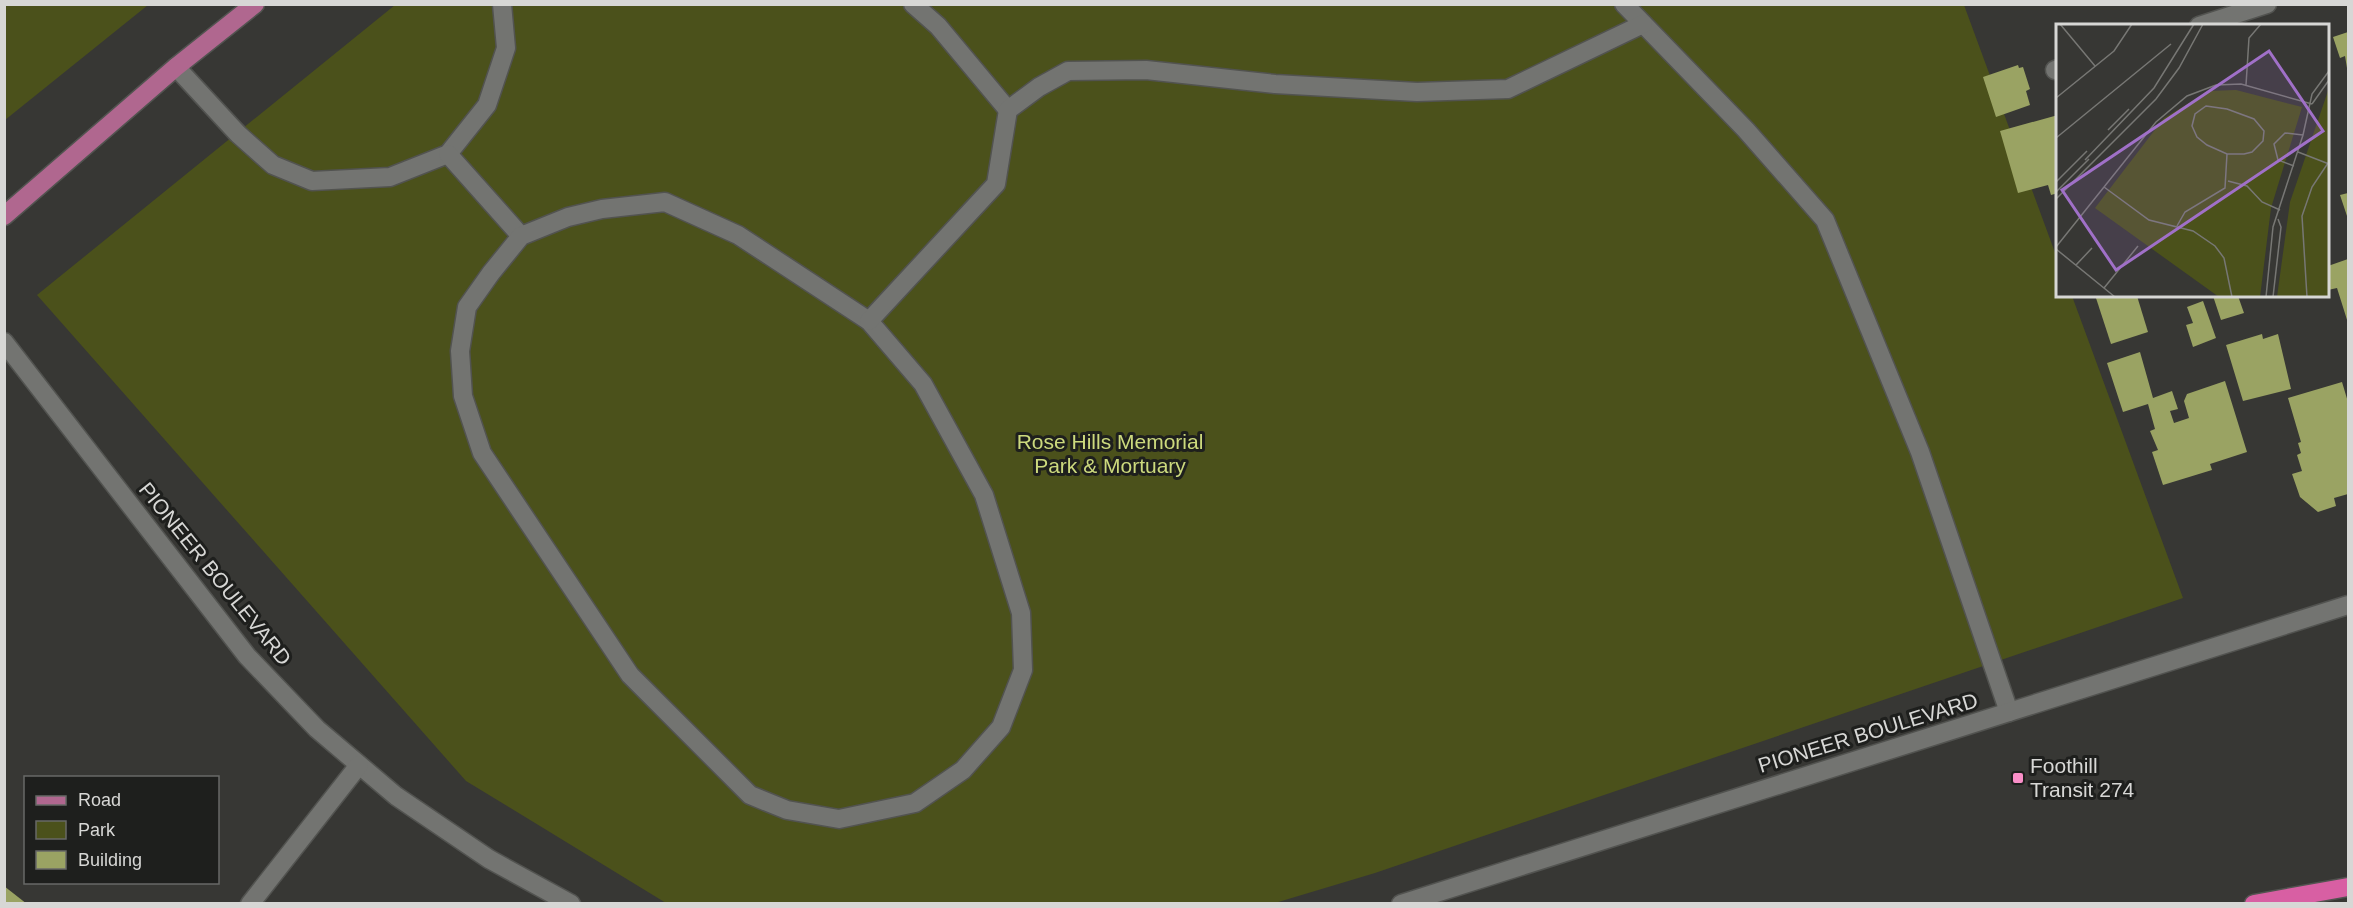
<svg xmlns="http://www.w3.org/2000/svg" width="2353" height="908" font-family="Helvetica,sans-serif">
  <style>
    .green { fill: #4b511b }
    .building { fill: #9aa363 }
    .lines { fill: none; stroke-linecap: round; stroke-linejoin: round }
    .minor-casing { stroke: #525350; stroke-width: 21 }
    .major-casing { stroke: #525350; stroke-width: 21 }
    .highway-casing { stroke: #525350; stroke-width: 21 }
    .minor { stroke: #737471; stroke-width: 18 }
    .major { stroke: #b0678f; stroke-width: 18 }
    .highway { stroke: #d85fa3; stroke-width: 18 }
    .poi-dot { fill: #fa8fc8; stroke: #1e1f1d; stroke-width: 2 }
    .labels { text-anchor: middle; stroke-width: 6; stroke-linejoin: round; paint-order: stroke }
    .park-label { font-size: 21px; fill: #ccd97d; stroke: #1e1f1d }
    .street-label { font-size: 21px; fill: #d7d7d5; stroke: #1e1f1d }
    .poi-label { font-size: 21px; fill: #d7d7d5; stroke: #1e1f1d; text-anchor: start }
    .inset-road { fill: none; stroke: #777774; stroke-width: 1.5 }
    .view { fill: #a070c8; fill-opacity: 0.15; stroke: #a070c8; stroke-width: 3 }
    .inset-edge { fill: none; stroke: #d7d7d5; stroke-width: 3 }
  </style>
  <rect width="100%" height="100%" fill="#373734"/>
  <g class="green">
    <path d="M5,4H148V5L5,120Z"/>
    <path d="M395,5H1964L2057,258L2058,296H2072L2183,598L1375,873L1275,903H666L466,781L37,295Z"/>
  </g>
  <g class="building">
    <path d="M2348,32V68H2347L2345,56L2340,58L2333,37Z"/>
    <path d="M2018,65L2019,68L2023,67L2030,89L2026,91L2030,105L1996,117L1983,77Z"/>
    <path d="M2058,115V193L2051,195L2048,185L2018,193L2000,131Z"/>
    <path d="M2348,193V219L2340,195Z"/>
    <path d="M2348,259V323L2337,288L2328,290V266Z"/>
    <path d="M2104,296H2137L2148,332L2111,344L2096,298Z"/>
    <path d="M2213,296H2230L2231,298L2238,296L2244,313L2221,320Z"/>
    <path d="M2203,301L2216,338L2193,347L2186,325L2193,323L2187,307Z"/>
    <path d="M2262,334L2263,339L2278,334L2291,389L2243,401L2226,345Z"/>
    <path d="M2140,352L2153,398L2172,391L2178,409L2170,411L2174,423L2189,418L2184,401L2187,394L2225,381L2247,452L2210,464L2212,470L2163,485L2152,452L2158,450L2150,431L2155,429L2148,404L2123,412L2107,363Z"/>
    <path d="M2342,382L2348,402V494L2334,498L2336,506L2318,512L2300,497L2292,474L2302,471L2297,455L2301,453L2298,443L2301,442L2288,398Z"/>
    <path d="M4,886L27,904H4Z"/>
  </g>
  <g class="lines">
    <defs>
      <g id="minor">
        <path d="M913,4L938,26L1008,110"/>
        <path d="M1624,4L1746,130L1825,220L1920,452L2009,712"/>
        <path d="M2199,26L2267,4"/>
        <path d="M176,67L238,134L273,165L312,181L390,177L448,154L487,105L506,48L502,4"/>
        <path d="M2055,70L2058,69"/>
        <path d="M448,154L521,236"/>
        <path d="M665,202L738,235L869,321L923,384L984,495L1021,613L1023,670L1001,727L963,770L915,803L839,819L787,810L750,795L630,675L482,453L463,396L460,351L467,307L491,273L521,236L568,217L602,209Z"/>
        <path d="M869,321L996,184L1008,110L1039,87L1068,71L1146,70L1275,84L1417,92L1508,89L1643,24"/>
        <path d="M4,342L247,656L317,729L396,796L489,859L571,904"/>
        <path d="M250,904L359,765"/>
        <path d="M1401,904L2348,605"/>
      </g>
      <path id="major" d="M4,216L176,67L255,4"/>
      <path id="highway" d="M2254,904L2348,887"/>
    </defs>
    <use href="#minor" class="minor-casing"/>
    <use href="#major" class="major-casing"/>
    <use href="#highway" class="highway-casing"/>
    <use href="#minor" class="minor"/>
    <use href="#major" class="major"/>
    <use href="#highway" class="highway"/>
  </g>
  <rect class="poi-dot" x="2012" y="772" width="12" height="12" rx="3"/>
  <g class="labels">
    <g class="park-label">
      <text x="1110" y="449">Rose Hills Memorial<tspan x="1110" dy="24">Park &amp; Mortuary</tspan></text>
    </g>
    <g class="street-label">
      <text transform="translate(215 574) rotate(51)" y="7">PIONEER BOULEVARD</text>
      <text transform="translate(1868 733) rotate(-17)" y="7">PIONEER BOULEVARD</text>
    </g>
    <g class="poi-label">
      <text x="2030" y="773">Foothill<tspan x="2030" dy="24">Transit 274</tspan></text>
    </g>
  </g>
  <g transform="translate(2056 24)">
    <rect width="273" height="273" fill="#373734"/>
    <path d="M273,64V273H221L234,178ZM180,66L246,83L215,184L204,273H163L39,184L108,94L153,67Z" fill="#4b511b"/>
    <path class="inset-road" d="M4,0L39,42M190,61L193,14L205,0M0,74L58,27L76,0M256,80L273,56M150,82L171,85L198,95L208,107L207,117L196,128L188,130H171L151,121L141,113L136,102L139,90ZM52,106L73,85M0,114L115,20M242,128L273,140M29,136L98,64L138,0M238,142L222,136L218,120L229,109L247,111M172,157L191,162L206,178L224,186M0,158L31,127M48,163L93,196L137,207L159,222L168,234L176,273M0,168L33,135M0,175L100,75L123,44L147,0M121,202L129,188L169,164L171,130M0,223L100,98L131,72L160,61L185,60L256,80M0,225L59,273M20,241L36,224M48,264L82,222M210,273L217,203L247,111L256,70L273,47M217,273L225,203L222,195M251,273L246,192L256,163L272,139"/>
    <path class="view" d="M213,27L267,107L60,246L6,166Z"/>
    <rect width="273" height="273" class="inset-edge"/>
  </g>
  <rect width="2353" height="908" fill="none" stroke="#d7d7d5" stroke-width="12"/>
  <rect x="24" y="776" width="195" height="108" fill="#1e1f1d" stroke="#686967" stroke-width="1.5"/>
  <rect x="36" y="796" width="30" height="9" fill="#b0678f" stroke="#686967" stroke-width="1.5"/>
  <text x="78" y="806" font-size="18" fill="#d7d7d5">Road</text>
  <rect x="36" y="821" width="30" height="18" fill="#4b511b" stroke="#686967" stroke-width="1.5"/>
  <text x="78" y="836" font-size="18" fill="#d7d7d5">Park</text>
  <rect x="36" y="851" width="30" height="18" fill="#9aa363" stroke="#686967" stroke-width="1.5"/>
  <text x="78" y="866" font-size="18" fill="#d7d7d5">Building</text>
</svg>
